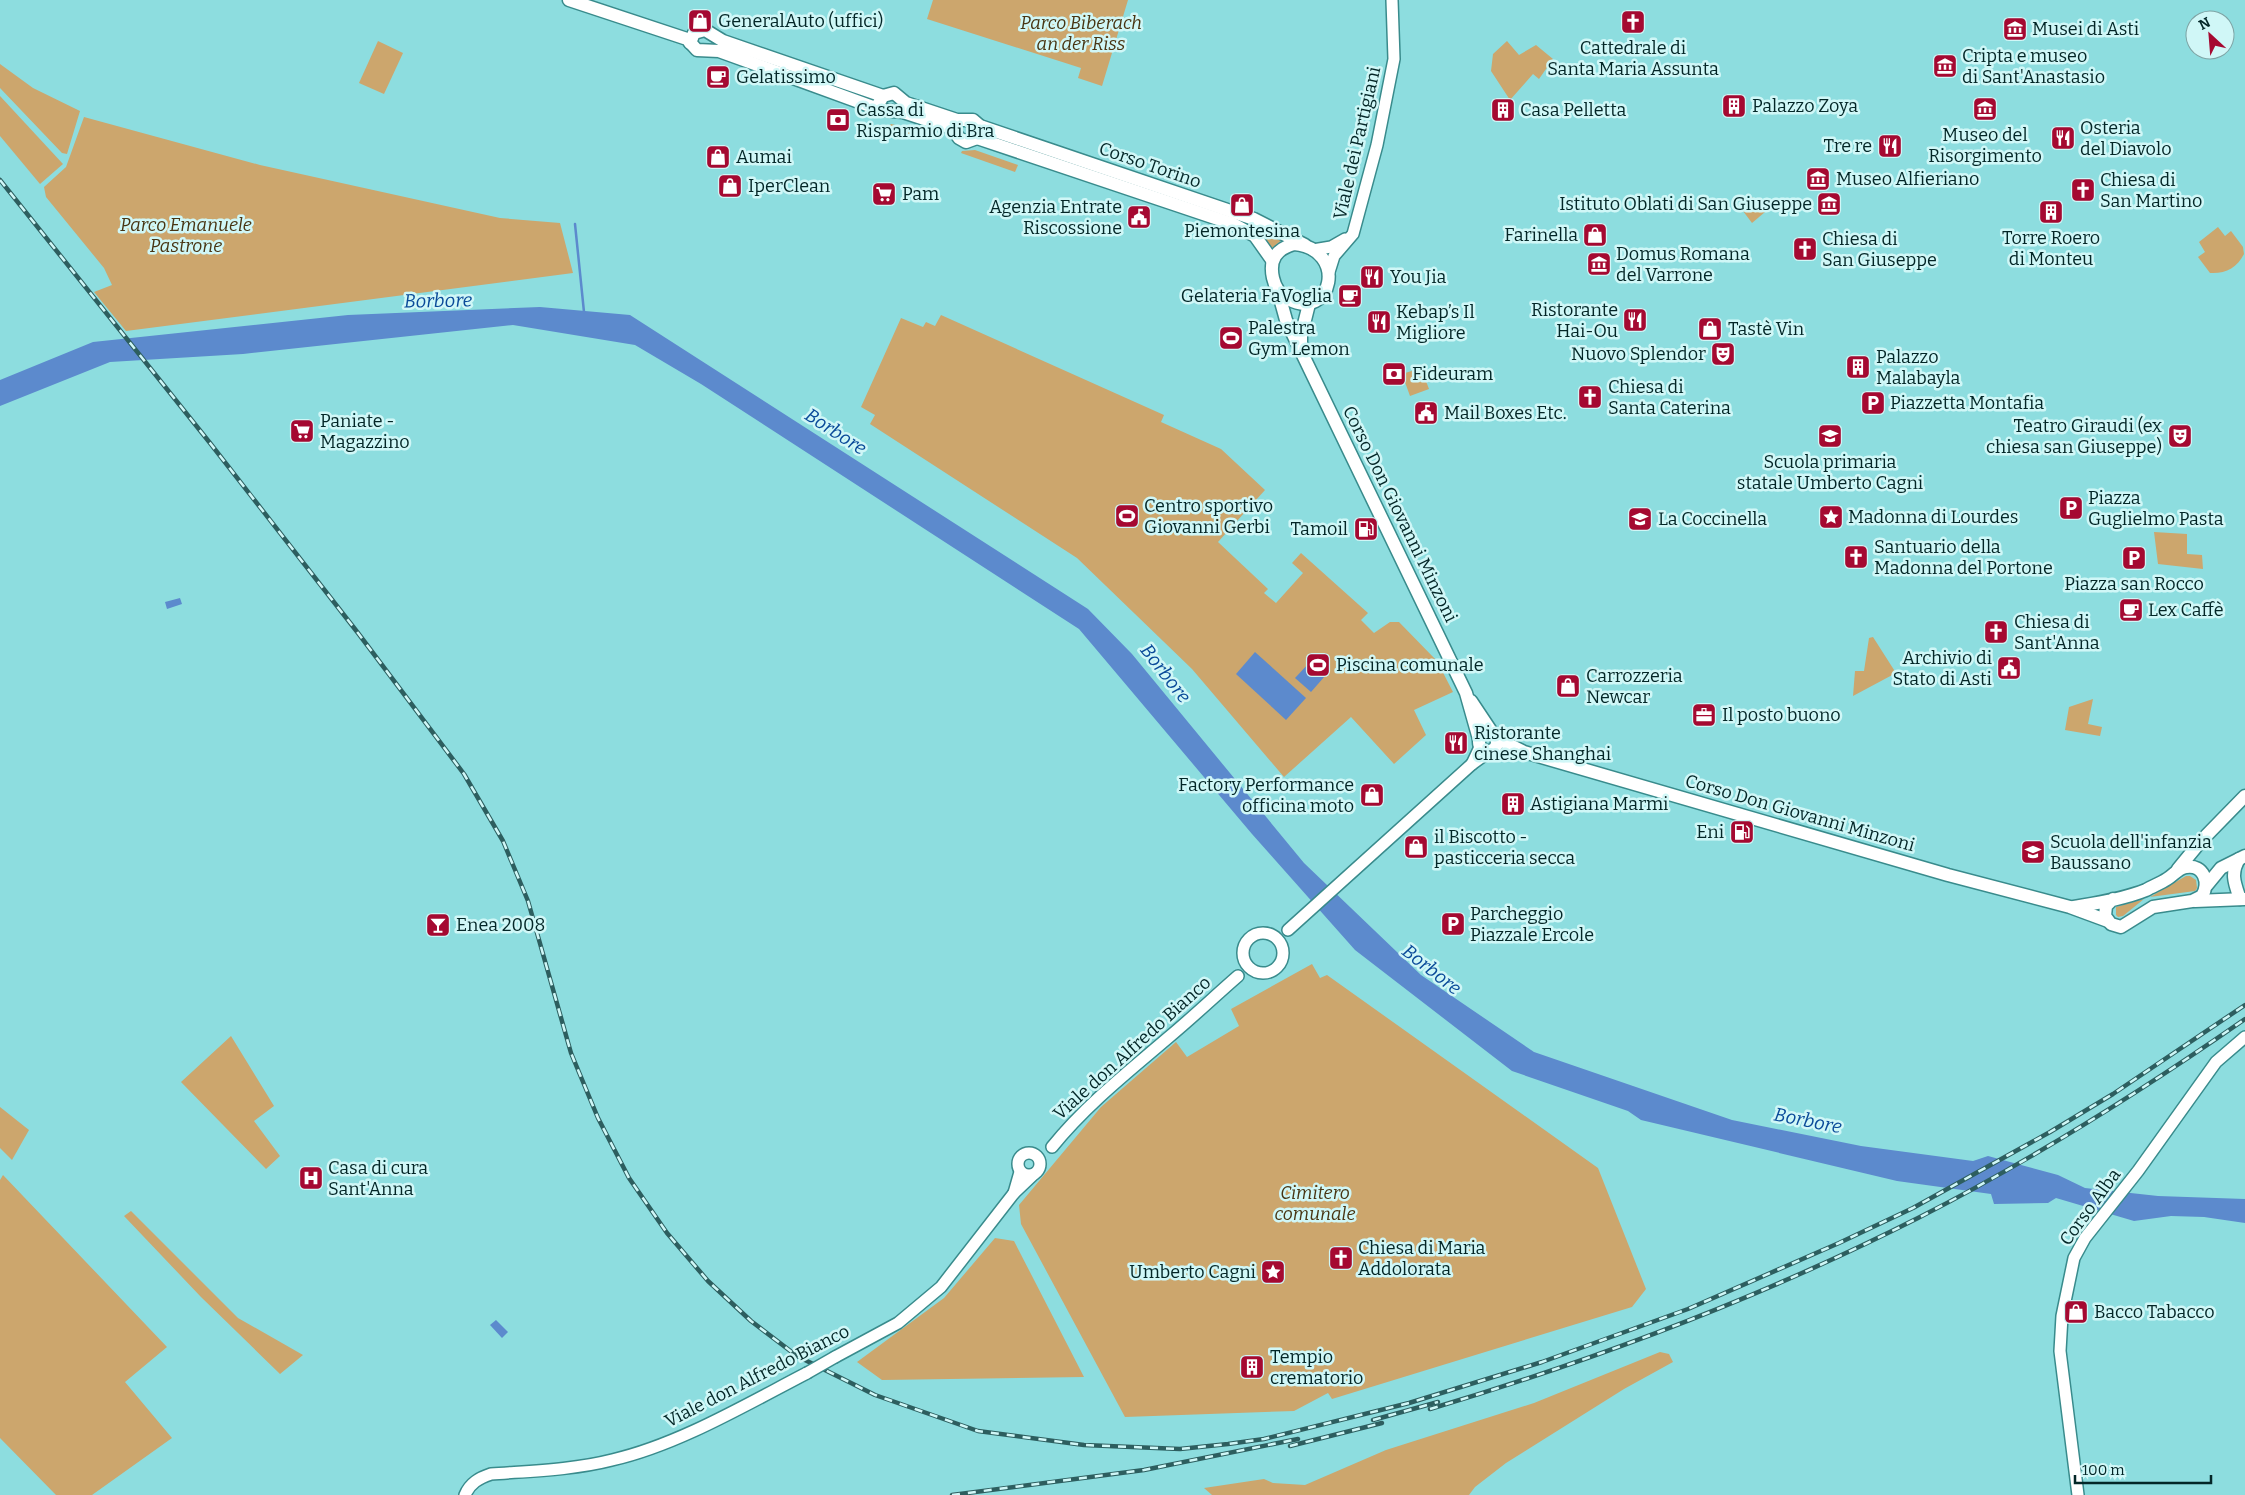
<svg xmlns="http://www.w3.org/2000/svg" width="2245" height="1495" font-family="Bitter,serif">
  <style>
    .green { fill: #cca66d }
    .water { fill: #5c8acd }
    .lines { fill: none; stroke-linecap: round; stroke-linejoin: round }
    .stream { stroke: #5c8acd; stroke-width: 2.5 }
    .secondary-casing { stroke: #398b8c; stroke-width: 14 }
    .primary-casing { stroke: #398b8c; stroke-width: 15 }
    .secondary { stroke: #fff; stroke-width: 11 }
    .primary { stroke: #fff; stroke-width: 12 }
    .rail-casing { stroke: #2d5e5f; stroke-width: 4.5 }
    .rail { stroke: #d0f7f7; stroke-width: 2.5; stroke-dasharray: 8; stroke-linecap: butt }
    .secondary-bridge-casing { stroke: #398b8c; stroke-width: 14; stroke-linecap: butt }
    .secondary-bridge { stroke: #fff; stroke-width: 11 }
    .labels { text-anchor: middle; stroke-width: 5; stroke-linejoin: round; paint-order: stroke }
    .poi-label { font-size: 18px; fill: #032627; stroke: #d0f7f7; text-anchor: start }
    .park-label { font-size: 18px; font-style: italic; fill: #483412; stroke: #d0f7f7 }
    .street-label { font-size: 18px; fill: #032627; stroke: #d0f7f7 }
    .water-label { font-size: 19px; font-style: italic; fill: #094a99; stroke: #d0f7f7 }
  </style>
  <rect width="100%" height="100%" fill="#8ddddf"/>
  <g class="green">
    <path d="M933,0H1128L1102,86L1078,78L1081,68L927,19Z"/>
    <path d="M378,41L403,53L384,94L359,83Z"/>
    <path d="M1507,41L1519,55L1536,45L1553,59L1539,79L1533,74L1510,100L1491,71L1493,54Z"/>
    <path d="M0,64L33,88L80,111L67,154L62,153L0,88Z"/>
    <path d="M0,96L63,164L40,184L0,136Z"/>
    <path d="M84,117L260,165L500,218L560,223L573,273L126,331L94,292L112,285L104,268L46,197L44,187L66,167Z"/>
    <path d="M891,124L912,129L910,135L887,128Z"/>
    <path d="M975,150L1018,165L1015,172L961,153L962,151Z"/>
    <path d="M1752,197L1765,212L1752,223L1740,207Z"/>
    <path d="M1247,222L1282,240L1272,248L1259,230Z"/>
    <path d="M2218,227L2225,236L2231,231L2243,247L2244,254C2237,268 2225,274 2210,273L2198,257L2205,252L2199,242Z"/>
    <path d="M941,315L1164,415L1161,422L1221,449L1265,490L1218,542L1268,589L1264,593L1276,603L1303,573L1292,563L1301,553L1368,613L1361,620L1374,633L1390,622H1399L1437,661L1453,692L1414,710L1426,735L1394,764L1351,717L1284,777L1192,669L1077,558L870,424L875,415L861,407L901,318L923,327L926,322L935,326Z"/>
    <path d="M1421,368L1429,389L1410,396L1402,374Z"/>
    <path d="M2154,532L2187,534V554L2202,555L2203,569L2158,564Z"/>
    <path d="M1873,637L1896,673L1853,696L1855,671H1864L1869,638Z"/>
    <path d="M2093,699L2088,724L2102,727L2100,736L2065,730L2069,707Z"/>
    <path d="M2186,876H2190L2196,880L2197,888L2195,891L2150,897Z"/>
    <path d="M2144,899L2123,916L2118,917L2116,915V907Z"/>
    <path d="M1312,964L1320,978L1327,975L1598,1168L1646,1289L1632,1307L1332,1399L1328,1393L1294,1411L1125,1417L1021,1224L1019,1205L1101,1107L1176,1042L1187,1057L1239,1026L1231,1009Z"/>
    <path d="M231,1036L274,1106L254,1121L280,1156L266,1169L181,1082Z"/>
    <path d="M0,1107L29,1130L12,1160L0,1148Z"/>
    <path d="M3,1175L167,1347L125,1382L172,1438L92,1495H56L0,1438V1180Z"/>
    <path d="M131,1211L238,1318L303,1355L280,1374L201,1297L124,1216Z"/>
    <path d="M995,1238L1014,1241L1084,1377L882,1380L857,1362L944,1298Z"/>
    <path d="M1660,1352L1669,1354L1673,1362L1624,1389L1506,1463L1475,1487L1469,1495H1212L1204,1488L1264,1479L1273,1483L1305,1485L1386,1450L1534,1403Z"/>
  </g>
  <g class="water">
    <path d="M540,307L630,315L1088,609L1132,654L1304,863L1421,975L1534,1052L1732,1120L1861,1146L1973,1161L1988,1156L2058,1175L2085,1188L2158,1196L2245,1199V1223L2204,1217L2171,1216L2134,1221L2056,1198L2048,1203L1994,1204L1991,1194L1897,1181L1641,1120L1628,1111L1512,1071L1355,950L1252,834L1079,629L701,384L635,345L513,325L243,354L110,362L0,406V380L93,342L348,315Z"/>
    <path d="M180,598L182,604L167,609L165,602Z"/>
    <path d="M1255,652L1306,698L1286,720L1236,674Z"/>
    <path d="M1310,662L1325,676L1311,692L1295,678Z"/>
    <path d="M496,1320L508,1332L502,1338L490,1325Z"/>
  </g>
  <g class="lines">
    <path class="stream" d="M575,224L584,312"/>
    <defs>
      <g id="secondary">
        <path d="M1313,250L1331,247L1345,239"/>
        <path d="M1329,272L1334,256L1353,234L1377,145L1394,59L1392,0"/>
        <path d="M1480,747L1472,764L1490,751"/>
        <path d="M1288,930L1472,764"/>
        <circle cx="1263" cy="953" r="20"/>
        <path d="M1052,1147C1086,1105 1128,1072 1169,1037C1193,1017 1215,996 1238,976"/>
        <circle cx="1029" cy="1164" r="11"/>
        <path d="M1020,1172L1014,1193L1034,1174"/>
        <path d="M835,1357L898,1323L941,1287L1014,1193"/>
        <path d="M465,1495C470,1483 479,1478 491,1474C530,1471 573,1470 612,1460C678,1445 747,1404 807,1373"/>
        <path d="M2078,1495L2060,1351L2062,1316L2074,1258L2085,1238L2138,1171L2216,1062L2245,1037"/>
      </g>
      <g id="primary">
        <path d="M569,0L687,39L697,50L719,51L881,110L903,112L952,128L959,138L966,142L977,138L980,126"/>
        <path d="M690,43L694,33L705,30L723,41L883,96"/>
        <path d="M881,110L879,103L883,96L894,93L906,103L957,120H973L980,126L1254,219L1305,245"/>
        <path d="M977,138L1233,224L1255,236L1272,260"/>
        <path d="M1294,244C1349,249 1332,323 1288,299C1280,295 1275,287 1273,278C1269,260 1276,249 1294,244Z"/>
        <path d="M1278,291L1286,320L1466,693L1479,739"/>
        <path d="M1301,349V336L1309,304"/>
        <path d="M1471,701L1493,734"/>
        <circle cx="1488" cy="742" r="9"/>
        <path d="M1496,738L1524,752L1948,875L2070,907L2108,921"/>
        <path d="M2239,859C2230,874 2235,884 2240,899"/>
        <path d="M2178,869L2201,841L2245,796"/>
        <path d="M2207,885L2221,868L2245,856"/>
        <path d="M2195,901L2245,899"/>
        <path d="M2074,907C2097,903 2124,899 2146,890C2153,886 2161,883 2167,879C2174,875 2178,868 2186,867C2204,864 2210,883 2202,896L2192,901L2153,907L2121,927L2111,924L2105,916L2106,906L2113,899"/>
      </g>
    </defs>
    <use href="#secondary" class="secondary-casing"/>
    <use href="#primary" class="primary-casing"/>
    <use href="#secondary" class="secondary"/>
    <use href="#primary" class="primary"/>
    <defs>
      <g id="rail">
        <path d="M0,180L210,443L358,633L464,774L503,841L528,901L571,1053L598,1118L629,1178L667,1233L708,1281L751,1321L797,1356L875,1395L978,1431L1084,1445L1180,1449L1228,1444L1264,1439L1409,1403L1542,1362L1688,1309L1839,1243L1913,1208L2050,1132L2113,1094L2245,1005"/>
        <path d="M1430,1409C1598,1359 1762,1297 1918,1218C2032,1160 2140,1092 2245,1019"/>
        <path d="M1373,1420L1438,1402"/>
        <path d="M1290,1446L1382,1423"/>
        <path d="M952,1495L1144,1470L1298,1439"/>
      </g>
    </defs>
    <use href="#rail" class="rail-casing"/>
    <use href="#rail" class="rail"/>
    <defs>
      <path id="secondary-bridge" d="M807,1373L835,1357"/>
    </defs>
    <use href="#secondary-bridge" class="secondary-bridge-casing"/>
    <use href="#secondary-bridge" class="secondary-bridge"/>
  </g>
  <defs>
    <symbol id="shop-square" viewBox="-11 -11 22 22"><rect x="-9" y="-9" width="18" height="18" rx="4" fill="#a50931" stroke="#d0f7f7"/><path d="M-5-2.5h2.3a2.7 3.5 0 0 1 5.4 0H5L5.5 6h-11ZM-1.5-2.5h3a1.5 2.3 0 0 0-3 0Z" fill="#fff"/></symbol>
    <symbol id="church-square" viewBox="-11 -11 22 22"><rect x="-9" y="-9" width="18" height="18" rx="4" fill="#a50931" stroke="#d0f7f7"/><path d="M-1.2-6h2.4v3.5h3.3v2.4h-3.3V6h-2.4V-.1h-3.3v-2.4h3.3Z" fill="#fff"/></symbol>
    <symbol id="museum-square" viewBox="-11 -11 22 22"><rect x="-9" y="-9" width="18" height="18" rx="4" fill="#a50931" stroke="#d0f7f7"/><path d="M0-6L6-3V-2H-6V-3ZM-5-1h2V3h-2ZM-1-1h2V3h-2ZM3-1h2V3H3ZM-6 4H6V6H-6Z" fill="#fff"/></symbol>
    <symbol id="cafe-square" viewBox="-11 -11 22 22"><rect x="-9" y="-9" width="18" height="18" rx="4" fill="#a50931" stroke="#d0f7f7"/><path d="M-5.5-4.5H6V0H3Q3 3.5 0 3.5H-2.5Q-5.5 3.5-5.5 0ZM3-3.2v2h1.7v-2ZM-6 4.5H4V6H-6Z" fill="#fff"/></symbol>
    <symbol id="building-square" viewBox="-11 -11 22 22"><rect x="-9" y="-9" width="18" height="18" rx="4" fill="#a50931" stroke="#d0f7f7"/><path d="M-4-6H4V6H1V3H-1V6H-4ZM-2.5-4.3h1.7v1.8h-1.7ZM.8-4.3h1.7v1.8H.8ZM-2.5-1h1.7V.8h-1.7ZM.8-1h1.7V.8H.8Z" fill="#fff"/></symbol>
    <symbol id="bank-square" viewBox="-11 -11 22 22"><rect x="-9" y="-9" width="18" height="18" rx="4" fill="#a50931" stroke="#d0f7f7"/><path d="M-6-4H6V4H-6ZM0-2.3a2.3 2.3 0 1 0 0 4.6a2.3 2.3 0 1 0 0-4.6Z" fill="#fff"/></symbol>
    <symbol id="restaurant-square" viewBox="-11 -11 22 22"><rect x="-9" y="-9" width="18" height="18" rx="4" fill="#a50931" stroke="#d0f7f7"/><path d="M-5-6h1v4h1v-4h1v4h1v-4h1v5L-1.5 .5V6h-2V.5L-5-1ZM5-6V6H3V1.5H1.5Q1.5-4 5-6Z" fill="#fff"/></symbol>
    <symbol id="supermarket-square" viewBox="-11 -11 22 22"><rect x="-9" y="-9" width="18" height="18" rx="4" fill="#a50931" stroke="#d0f7f7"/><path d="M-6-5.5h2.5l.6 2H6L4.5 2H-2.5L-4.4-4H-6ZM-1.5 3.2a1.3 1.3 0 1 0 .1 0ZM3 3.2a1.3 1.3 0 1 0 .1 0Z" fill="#fff"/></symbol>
    <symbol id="civic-square" viewBox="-11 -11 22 22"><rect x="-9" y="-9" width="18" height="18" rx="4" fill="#a50931" stroke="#d0f7f7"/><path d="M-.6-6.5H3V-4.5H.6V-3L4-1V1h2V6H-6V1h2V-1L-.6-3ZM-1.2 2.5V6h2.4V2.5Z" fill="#fff"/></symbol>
    <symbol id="stadium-square" viewBox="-11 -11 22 22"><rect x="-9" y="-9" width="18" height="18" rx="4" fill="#a50931" stroke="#d0f7f7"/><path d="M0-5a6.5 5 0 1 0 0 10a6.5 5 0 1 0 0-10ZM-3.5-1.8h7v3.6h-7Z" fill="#fff"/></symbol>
    <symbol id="theatre-square" viewBox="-11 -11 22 22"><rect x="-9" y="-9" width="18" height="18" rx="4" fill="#a50931" stroke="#d0f7f7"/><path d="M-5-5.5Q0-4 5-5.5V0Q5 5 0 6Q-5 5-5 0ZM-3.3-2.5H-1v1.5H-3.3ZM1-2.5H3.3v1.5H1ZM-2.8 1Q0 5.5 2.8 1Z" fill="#fff"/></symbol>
    <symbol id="parking-square" viewBox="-11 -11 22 22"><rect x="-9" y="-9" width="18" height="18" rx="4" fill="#a50931" stroke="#d0f7f7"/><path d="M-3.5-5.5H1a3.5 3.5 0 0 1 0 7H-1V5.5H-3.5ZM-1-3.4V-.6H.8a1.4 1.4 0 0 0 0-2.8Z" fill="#fff"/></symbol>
    <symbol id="school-square" viewBox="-11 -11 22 22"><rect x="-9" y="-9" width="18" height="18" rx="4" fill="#a50931" stroke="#d0f7f7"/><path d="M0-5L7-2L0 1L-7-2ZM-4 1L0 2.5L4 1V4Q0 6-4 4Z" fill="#fff"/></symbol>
    <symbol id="sight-square" viewBox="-11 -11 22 22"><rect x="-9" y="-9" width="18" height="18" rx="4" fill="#a50931" stroke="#d0f7f7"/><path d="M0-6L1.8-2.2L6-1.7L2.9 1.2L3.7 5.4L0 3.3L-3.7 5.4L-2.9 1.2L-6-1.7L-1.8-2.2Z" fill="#fff"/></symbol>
    <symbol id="fuel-square" viewBox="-11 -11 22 22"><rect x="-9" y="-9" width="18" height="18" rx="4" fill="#a50931" stroke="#d0f7f7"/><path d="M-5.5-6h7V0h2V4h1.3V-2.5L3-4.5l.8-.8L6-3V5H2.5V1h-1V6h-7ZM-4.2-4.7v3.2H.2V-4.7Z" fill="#fff"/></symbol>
    <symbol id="office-square" viewBox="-11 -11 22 22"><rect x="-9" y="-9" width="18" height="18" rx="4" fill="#a50931" stroke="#d0f7f7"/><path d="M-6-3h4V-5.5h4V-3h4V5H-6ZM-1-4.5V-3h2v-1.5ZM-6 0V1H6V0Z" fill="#fff"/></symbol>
    <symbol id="bar-square" viewBox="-11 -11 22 22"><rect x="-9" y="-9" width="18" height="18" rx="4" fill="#a50931" stroke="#d0f7f7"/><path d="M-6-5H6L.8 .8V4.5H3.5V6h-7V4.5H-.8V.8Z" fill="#fff"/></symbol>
    <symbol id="hospital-square" viewBox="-11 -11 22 22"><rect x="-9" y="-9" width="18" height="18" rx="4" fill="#a50931" stroke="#d0f7f7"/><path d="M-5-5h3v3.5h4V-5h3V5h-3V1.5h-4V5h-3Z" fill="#fff"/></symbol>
  </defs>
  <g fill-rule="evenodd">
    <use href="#shop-square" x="686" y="7" width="28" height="28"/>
    <use href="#church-square" x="1619" y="8" width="28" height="28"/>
    <use href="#museum-square" x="2001" y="15" width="28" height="28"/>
    <use href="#museum-square" x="1931" y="52" width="28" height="28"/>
    <use href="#cafe-square" x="704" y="63" width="28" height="28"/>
    <use href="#building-square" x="1720" y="92" width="28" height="28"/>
    <use href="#museum-square" x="1971" y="95" width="28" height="28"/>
    <use href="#building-square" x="1489" y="96" width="28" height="28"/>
    <use href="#bank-square" x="824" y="106" width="28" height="28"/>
    <use href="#restaurant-square" x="2049" y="124" width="28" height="28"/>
    <use href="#restaurant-square" x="1876" y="132" width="28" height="28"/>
    <use href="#shop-square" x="704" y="143" width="28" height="28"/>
    <use href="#museum-square" x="1804" y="165" width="28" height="28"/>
    <use href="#shop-square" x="716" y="172" width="28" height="28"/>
    <use href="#church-square" x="2069" y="176" width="28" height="28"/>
    <use href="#supermarket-square" x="870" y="180" width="28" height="28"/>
    <use href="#museum-square" x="1815" y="190" width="28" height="28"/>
    <use href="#shop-square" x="1228" y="191" width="28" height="28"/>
    <use href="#building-square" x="2037" y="198" width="28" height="28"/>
    <use href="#civic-square" x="1125" y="203" width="28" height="28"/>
    <use href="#shop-square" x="1581" y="221" width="28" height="28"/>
    <use href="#church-square" x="1791" y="235" width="28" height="28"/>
    <use href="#museum-square" x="1585" y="250" width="28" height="28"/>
    <use href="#restaurant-square" x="1358" y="263" width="28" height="28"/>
    <use href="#cafe-square" x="1336" y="282" width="28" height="28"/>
    <use href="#restaurant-square" x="1621" y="306" width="28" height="28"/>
    <use href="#restaurant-square" x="1365" y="308" width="28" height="28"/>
    <use href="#shop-square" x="1696" y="315" width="28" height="28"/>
    <use href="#stadium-square" x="1217" y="324" width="28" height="28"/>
    <use href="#theatre-square" x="1709" y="340" width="28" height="28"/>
    <use href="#building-square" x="1844" y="353" width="28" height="28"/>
    <use href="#bank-square" x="1380" y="360" width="28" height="28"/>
    <use href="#church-square" x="1576" y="383" width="28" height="28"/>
    <use href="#parking-square" x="1859" y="389" width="28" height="28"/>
    <use href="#civic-square" x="1412" y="399" width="28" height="28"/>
    <use href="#supermarket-square" x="288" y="417" width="28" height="28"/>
    <use href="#school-square" x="1816" y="422" width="28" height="28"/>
    <use href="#theatre-square" x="2166" y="422" width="28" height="28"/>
    <use href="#parking-square" x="2057" y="494" width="28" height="28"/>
    <use href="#stadium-square" x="1113" y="502" width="28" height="28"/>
    <use href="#sight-square" x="1817" y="503" width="28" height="28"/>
    <use href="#school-square" x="1626" y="505" width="28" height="28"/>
    <use href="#fuel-square" x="1352" y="515" width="28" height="28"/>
    <use href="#church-square" x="1842" y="543" width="28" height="28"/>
    <use href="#parking-square" x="2120" y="544" width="28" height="28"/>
    <use href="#cafe-square" x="2117" y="596" width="28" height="28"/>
    <use href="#church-square" x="1982" y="618" width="28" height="28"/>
    <use href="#stadium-square" x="1304" y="651" width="28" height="28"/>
    <use href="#civic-square" x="1995" y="654" width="28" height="28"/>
    <use href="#shop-square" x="1554" y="672" width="28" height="28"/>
    <use href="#office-square" x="1690" y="701" width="28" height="28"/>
    <use href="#restaurant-square" x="1442" y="729" width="28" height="28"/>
    <use href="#shop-square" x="1358" y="781" width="28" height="28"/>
    <use href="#building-square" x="1499" y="790" width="28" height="28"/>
    <use href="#fuel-square" x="1728" y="818" width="28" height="28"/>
    <use href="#shop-square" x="1402" y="833" width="28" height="28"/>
    <use href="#school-square" x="2019" y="838" width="28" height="28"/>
    <use href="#parking-square" x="1439" y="910" width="28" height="28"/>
    <use href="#bar-square" x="424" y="911" width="28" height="28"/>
    <use href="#hospital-square" x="297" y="1164" width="28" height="28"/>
    <use href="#church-square" x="1327" y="1244" width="28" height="28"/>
    <use href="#sight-square" x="1259" y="1258" width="28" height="28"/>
    <use href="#shop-square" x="2062" y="1298" width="28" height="28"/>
    <use href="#building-square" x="1238" y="1353" width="28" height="28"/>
  </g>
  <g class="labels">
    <g class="poi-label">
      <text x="718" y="27">GeneralAuto (uffici)</text>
      <text x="2032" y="35">Musei di Asti</text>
      <text x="1633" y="54" text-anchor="middle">Cattedrale di<tspan x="1633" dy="21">Santa Maria Assunta</tspan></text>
      <text x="1962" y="62">Cripta e museo<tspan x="1962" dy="21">di Sant'Anastasio</tspan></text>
      <text x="736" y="83">Gelatissimo</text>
      <text x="1752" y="112">Palazzo Zoya</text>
      <text x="856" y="116">Cassa di<tspan x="856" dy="21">Risparmio di Bra</tspan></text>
      <text x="1520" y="116">Casa Pelletta</text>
      <text x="2080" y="134">Osteria<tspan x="2080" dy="21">del Diavolo</tspan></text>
      <text x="1985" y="141" text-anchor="middle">Museo del<tspan x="1985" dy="21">Risorgimento</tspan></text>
      <text x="1872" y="152" text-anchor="end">Tre re</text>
      <text x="736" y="163">Aumai</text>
      <text x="1836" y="185">Museo Alfieriano</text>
      <text x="2100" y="186">Chiesa di<tspan x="2100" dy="21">San Martino</tspan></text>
      <text x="748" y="192">IperClean</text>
      <text x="902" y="200">Pam</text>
      <text x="1812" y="210" text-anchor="end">Istituto Oblati di San Giuseppe</text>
      <text x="1122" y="213" text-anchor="end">Agenzia Entrate<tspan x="1122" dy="21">Riscossione</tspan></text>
      <text x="1242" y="237" text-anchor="middle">Piemontesina</text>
      <text x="1578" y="241" text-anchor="end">Farinella</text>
      <text x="2051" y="244" text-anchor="middle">Torre Roero<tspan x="2051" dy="21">di Monteu</tspan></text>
      <text x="1822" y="245">Chiesa di<tspan x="1822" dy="21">San Giuseppe</tspan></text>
      <text x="1616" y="260">Domus Romana<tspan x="1616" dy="21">del Varrone</tspan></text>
      <text x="1390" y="283">You Jia</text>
      <text x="1332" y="302" text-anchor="end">Gelateria FaVoglia</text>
      <text x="1618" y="316" text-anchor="end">Ristorante<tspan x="1618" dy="21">Hai-Ou</tspan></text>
      <text x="1396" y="318">Kebap’s Il<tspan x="1396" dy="21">Migliore</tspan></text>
      <text x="1248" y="334">Palestra<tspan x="1248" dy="21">Gym Lemon</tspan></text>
      <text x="1728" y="335">Tastè Vin</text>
      <text x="1706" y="360" text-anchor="end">Nuovo Splendor</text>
      <text x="1876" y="363">Palazzo<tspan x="1876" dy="21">Malabayla</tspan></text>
      <text x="1412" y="380">Fideuram</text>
      <text x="1608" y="393">Chiesa di<tspan x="1608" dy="21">Santa Caterina</tspan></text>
      <text x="1890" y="409">Piazzetta Montafia</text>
      <text x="1444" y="419">Mail Boxes Etc.</text>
      <text x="320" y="427">Paniate -<tspan x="320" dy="21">Magazzino</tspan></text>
      <text x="2162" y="432" text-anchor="end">Teatro Giraudi (ex<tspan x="2162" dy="21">chiesa san Giuseppe)</tspan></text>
      <text x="1830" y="468" text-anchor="middle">Scuola primaria<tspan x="1830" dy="21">statale Umberto Cagni</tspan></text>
      <text x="2088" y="504">Piazza<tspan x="2088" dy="21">Guglielmo Pasta</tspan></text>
      <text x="1144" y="512">Centro sportivo<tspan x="1144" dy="21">Giovanni Gerbi</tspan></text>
      <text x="1848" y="523">Madonna di Lourdes</text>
      <text x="1658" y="525">La Coccinella</text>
      <text x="1348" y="535" text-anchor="end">Tamoil</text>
      <text x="1874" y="553">Santuario della<tspan x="1874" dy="21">Madonna del Portone</tspan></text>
      <text x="2134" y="590" text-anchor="middle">Piazza san Rocco</text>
      <text x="2148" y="616">Lex Caffè</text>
      <text x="2014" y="628">Chiesa di<tspan x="2014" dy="21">Sant'Anna</tspan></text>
      <text x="1992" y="664" text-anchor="end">Archivio di<tspan x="1992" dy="21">Stato di Asti</tspan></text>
      <text x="1336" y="671">Piscina comunale</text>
      <text x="1586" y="682">Carrozzeria<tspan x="1586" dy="21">Newcar</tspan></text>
      <text x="1722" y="721">Il posto buono</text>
      <text x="1474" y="739">Ristorante<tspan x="1474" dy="21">cinese Shanghai</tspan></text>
      <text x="1354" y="791" text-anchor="end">Factory Performance<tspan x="1354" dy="21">officina moto</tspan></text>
      <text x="1530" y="810">Astigiana Marmi</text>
      <text x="1724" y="838" text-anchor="end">Eni</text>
      <text x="1434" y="843">il Biscotto -<tspan x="1434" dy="21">pasticceria secca</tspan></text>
      <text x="2050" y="848">Scuola dell'infanzia<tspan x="2050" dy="21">Baussano</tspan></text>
      <text x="1470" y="920">Parcheggio<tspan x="1470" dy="21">Piazzale Ercole</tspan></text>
      <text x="456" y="931">Enea 2008</text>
      <text x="328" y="1174">Casa di cura<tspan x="328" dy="21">Sant'Anna</tspan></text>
      <text x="1358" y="1254">Chiesa di Maria<tspan x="1358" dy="21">Addolorata</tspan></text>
      <text x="1256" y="1278" text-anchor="end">Umberto Cagni</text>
      <text x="2094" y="1318">Bacco Tabacco</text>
      <text x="1270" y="1363">Tempio<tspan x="1270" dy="21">crematorio</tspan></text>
    </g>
    <g class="park-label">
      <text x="1081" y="29">Parco Biberach<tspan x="1081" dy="21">an der Riss</tspan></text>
      <text x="186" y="231">Parco Emanuele<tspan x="186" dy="21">Pastrone</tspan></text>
      <text x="1315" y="1199">Cimitero<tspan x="1315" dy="21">comunale</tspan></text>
    </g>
    <g class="street-label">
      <text transform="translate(1357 143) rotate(-77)" y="6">Viale dei Partigiani</text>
      <text transform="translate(1150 165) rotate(19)" y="6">Corso Torino</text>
      <text transform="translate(1400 514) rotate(64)" y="6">Corso Don Giovanni Minzoni</text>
      <text transform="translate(1800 813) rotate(16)" y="6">Corso Don Giovanni Minzoni</text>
      <text transform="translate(1132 1048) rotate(-42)" y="6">Viale don Alfredo Bianco</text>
      <text transform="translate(2090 1207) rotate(-54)" y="6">Corso Alba</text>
      <text transform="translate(757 1376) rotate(-27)" y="6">Viale don Alfredo Bianco</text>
    </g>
    <g class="water-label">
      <text transform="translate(438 300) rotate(-1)" y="7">Borbore</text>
      <text transform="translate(836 431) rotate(33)" y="7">Borbore</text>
      <text transform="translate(1166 673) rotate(52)" y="7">Borbore</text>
      <text transform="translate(1432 969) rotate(38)" y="7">Borbore</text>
      <text transform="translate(1808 1120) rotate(11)" y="7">Borbore</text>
    </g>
  </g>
  <g transform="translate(2210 35) rotate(334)"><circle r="24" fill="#d0f7f7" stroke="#7ea3a4"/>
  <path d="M0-4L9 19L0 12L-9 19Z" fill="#a50931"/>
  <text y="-8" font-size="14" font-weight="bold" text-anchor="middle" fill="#032627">N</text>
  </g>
  <path d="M2075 1475v8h136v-8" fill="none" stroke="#032627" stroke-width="2.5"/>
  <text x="2082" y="1475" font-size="15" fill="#032627" stroke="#d0f7f7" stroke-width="4" paint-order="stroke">100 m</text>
</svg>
